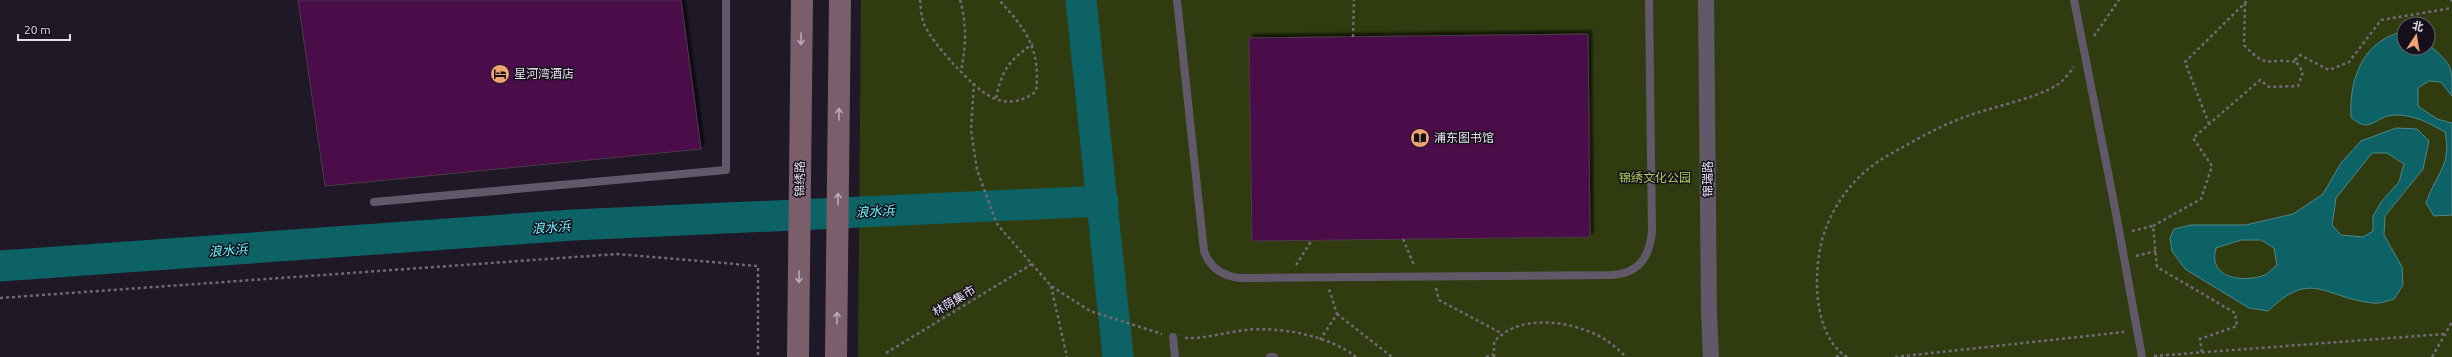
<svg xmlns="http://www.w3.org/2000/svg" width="2452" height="357" font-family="Ubuntu,'Noto Sans SC',sans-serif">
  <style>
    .green { fill: #303c0f; fill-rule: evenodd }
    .water { fill: #0d6265; stroke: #4d878d; fill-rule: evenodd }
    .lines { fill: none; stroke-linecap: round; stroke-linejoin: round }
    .river { stroke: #0d6265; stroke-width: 31 }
    .building { fill: #4b0848; stroke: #4b3c49; filter: url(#shadow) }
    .path { stroke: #706a77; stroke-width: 2.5; stroke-dasharray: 3 3; stroke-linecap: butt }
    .service { stroke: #61596a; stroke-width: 8 }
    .minor { stroke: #61596a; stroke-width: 16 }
    .secondary { stroke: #7b5e6c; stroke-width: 22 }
    .oneway { stroke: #b9abb7 }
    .labels { text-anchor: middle; stroke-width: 3; stroke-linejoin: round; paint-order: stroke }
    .poi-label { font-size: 12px; fill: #e3dee9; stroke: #16101d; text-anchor: start }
    .park-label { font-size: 12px; fill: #add058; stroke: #16101d }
    .street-label { font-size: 12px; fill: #e3dee9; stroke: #16101d }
    .water-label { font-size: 13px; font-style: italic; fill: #68f6fc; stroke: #16101d }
  </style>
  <defs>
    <filter id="shadow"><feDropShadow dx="3.5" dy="-3.5" stdDeviation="1" flood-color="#0009"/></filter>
  </defs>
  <rect width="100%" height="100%" fill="#1f1927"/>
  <path class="green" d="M861,0H2452V357H858ZM2404,24H2428V48H2404Z"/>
  <g class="water">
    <path d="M2398,33L2404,35V48H2428V44C2452,65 2452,64 2452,96L2441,82L2429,81L2418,88V106L2437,119L2452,123V215L2434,216L2426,203C2436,173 2452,166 2445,132C2429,123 2415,115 2396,115C2374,115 2371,136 2351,117C2349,82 2361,44 2398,33Z"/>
    <path d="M2396,128L2417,129L2429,141L2423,169L2385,216L2384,235L2402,267L2403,285L2394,299C2387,301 2379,304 2373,303C2324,298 2312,268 2268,311L2249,308L2185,269L2172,251L2170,238L2174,229L2191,225H2246L2293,214L2323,194L2341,163L2361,141ZM2372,153H2387L2404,164L2399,182L2382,201L2373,216V231L2363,237L2341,235L2332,225L2336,198ZM2241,240H2261L2274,248L2277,265C2273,268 2269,273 2265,275C2244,283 2207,279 2216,248Z"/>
  </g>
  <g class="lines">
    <g class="river">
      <path d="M1081,0L1118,357"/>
      <path d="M0,266L573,225L1103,201"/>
    </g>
  </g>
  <g class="building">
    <path d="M298,0H681L701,149L325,186Z"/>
    <path d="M1588,34L1590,237L1252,241L1249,38Z"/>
  </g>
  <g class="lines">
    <g class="path">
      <path d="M920,0C921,8 921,17 924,24C931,42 973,88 991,97C1006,105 1024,102 1036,91C1041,50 1026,29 999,0"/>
      <path d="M960,0C967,24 966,47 961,71"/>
      <path d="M2451,0L2452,1"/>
      <path d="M2245,3L2244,45C2269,71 2265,57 2296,62"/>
      <path d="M2094,36L2119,0"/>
      <path d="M1353,37L1354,0"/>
      <path d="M974,83L971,130L977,170L997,224L1051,286L1090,311L1162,334"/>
      <path d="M996,98C1002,70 1009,60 1033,44"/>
      <path d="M2209,124L2185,62L2248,0"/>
      <path d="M2153,226L2201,199L2212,166L2193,138L2260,80L2269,87L2298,86L2303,72L2295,60L2300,55L2329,70L2349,62L2381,20L2452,8"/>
      <path d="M2132,231L2153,226L2157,267L2235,313L2237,326L2200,339L2202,353"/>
      <path d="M1403,239L1414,265"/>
      <path d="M2136,256L2156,251"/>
      <path d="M1296,265L1312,240"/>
      <path d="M1051,286L1067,357"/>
      <path d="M1436,288L1439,300L1501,333"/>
      <path d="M0,298L617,254L758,266V357"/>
      <path d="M1337,314L1392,357"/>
      <path d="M1185,338C1205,339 1226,332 1246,330C1279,326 1330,336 1356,357"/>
      <path d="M1320,340L1337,314L1329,289"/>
      <path d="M886,353L1032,264"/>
      <path d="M2154,356L2444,334"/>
      <path d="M1486,357L1493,354"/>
      <path d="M1494,357V342C1518,314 1566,320 1597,335C1608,340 1618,349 1626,357"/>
      <path d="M1836,357L1842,354"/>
      <path d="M1847,357C1811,335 1812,263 1826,228C1838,197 1859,172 1887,156C1910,143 1934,129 1957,120C1988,107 2030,101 2057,85C2064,81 2069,73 2074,67"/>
      <path d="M1895,357L2124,332"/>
      <path d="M2432,357L2452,322"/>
    </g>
    <g class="service">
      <path d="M1177,0L1204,251C1210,268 1222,276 1240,278L1612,275C1639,273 1649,258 1652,232L1649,0"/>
      <path d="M2074,0L2115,208L2142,357"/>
      <path d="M374,202L726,170V0"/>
      <path d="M1173,337L1175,357"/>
      <path d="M1270,357H1274"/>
    </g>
    <path class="minor" d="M1706,0L1709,313L1711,357"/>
    <g class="secondary">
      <path d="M798,357L802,0"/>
      <path d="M836,357L840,0"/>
    </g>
  </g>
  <defs><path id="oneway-shaft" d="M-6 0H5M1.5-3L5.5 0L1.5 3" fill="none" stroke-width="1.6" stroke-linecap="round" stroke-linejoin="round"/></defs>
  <g class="oneway">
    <use href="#oneway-shaft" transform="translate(801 39) rotate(91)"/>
    <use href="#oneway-shaft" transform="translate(839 114) rotate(-90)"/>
    <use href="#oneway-shaft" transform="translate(838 199) rotate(-90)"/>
    <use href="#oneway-shaft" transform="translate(799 277) rotate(91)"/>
    <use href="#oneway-shaft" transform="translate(837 318) rotate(-89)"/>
  </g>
  <defs>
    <symbol id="hotel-disc" viewBox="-11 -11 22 22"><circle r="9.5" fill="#efa377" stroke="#16101d"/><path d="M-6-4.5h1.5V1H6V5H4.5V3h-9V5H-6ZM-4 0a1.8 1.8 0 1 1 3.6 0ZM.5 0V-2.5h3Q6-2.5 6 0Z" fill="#111"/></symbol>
    <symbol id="library-disc" viewBox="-11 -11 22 22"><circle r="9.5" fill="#efa377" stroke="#16101d"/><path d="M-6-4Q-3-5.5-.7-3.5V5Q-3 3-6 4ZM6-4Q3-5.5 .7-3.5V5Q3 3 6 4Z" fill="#111"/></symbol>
  </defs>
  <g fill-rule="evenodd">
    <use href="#hotel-disc" x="489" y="63" width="22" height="22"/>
    <use href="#library-disc" x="1409" y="127" width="22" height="22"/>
  </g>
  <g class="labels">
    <g class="poi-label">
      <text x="514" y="78">星河湾酒店</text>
      <text x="1434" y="142">浦东图书馆</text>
    </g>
    <g class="park-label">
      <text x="1655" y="182">锦绣文化公园</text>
    </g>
    <g class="street-label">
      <text transform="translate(800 179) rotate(-89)" y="4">锦绣路</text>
      <text transform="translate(1708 179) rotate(-90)" y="4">锦瑞路</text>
      <text transform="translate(954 301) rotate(-31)" y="4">林荫集市</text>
    </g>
    <g class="water-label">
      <text transform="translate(875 211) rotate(-3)" y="5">浪水浜</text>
      <text transform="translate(551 227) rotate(-4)" y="5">浪水浜</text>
      <text transform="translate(228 250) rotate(-4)" y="5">浪水浜</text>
    </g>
  </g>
  <g transform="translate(2416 36) rotate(12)"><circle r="19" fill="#16101d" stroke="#68626f"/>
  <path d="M0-3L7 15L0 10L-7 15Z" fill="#efa377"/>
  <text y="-6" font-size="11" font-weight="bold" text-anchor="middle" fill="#e3dee9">北</text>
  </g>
  <path d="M18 34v6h52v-6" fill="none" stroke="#e3dee9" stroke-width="2"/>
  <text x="24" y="34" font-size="12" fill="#e3dee9" stroke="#16101d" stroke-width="3" paint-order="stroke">20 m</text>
</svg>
